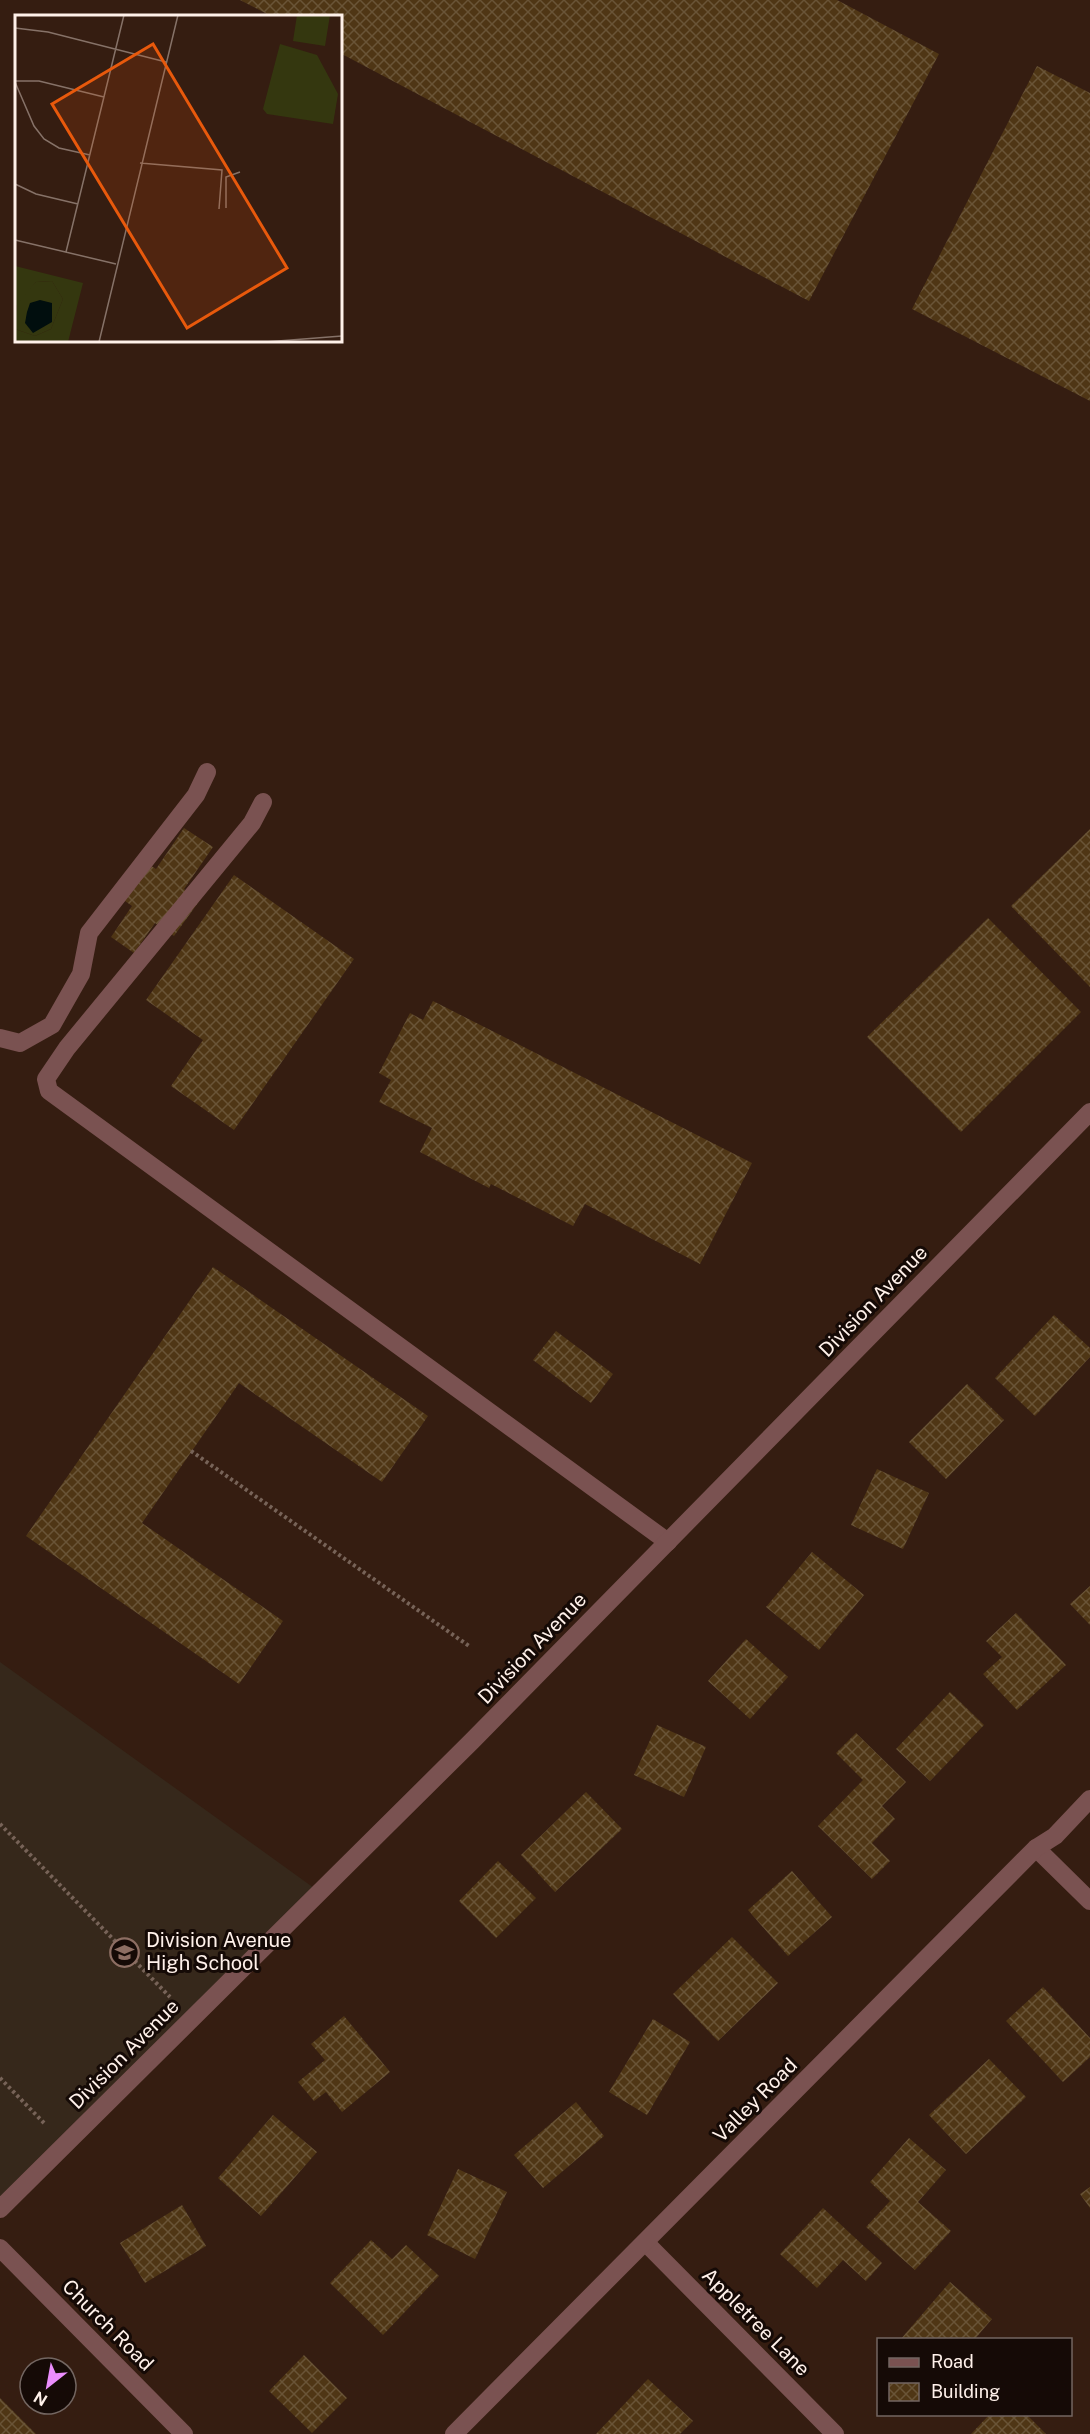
<svg xmlns="http://www.w3.org/2000/svg" width="1090" height="2434" font-family="'Public Sans',sans-serif">
  <style>
    .education { fill: #36281b }
    .building { fill: url(#building-cross-hatch) }
    .lines { fill: none; stroke-linecap: round; stroke-linejoin: round }
    .path { stroke: #776358; stroke-width: 4; stroke-dasharray: 3 3; stroke-linecap: butt }
    .lane { stroke: #7a5251; stroke-width: 18 }
    .street { stroke: #7a5251; stroke-width: 18 }
    .labels { text-anchor: middle; stroke-width: 6; stroke-linejoin: round; paint-order: stroke }
    .street-label { font-size: 20px; fill: #fff1ea; stroke: #150a06 }
    .poi-label { font-size: 20px; fill: #fff1ea; stroke: #150a06; text-anchor: start }
    .inset-road { fill: none; stroke: #867268; stroke-width: 1.5 }
    .view { fill: #e8590c; fill-opacity: 0.15; stroke: #e8590c; stroke-width: 3 }
    .inset-edge { fill: none; stroke: #fff1ea; stroke-width: 3 }
  </style>
  <defs>
    <pattern id="building-cross-hatch" width="8" height="8" patternUnits="userSpaceOnUse" patternTransform="scale(1.5)"><rect width="8" height="8" fill="#4f3615"/><path d="M0 0l8 8M0 8l8-8" fill="none" stroke="#695437"/></pattern>
  </defs>
  <rect width="100%" height="100%" fill="#351d11"/>
  <path class="education" d="M0,1662L314,1888L0,2200Z"/>
  <g class="building">
    <path d="M240,0H837L939,54L809,301L340,53V16H271Z"/>
    <path d="M1037,66L1090,93V401L912,309Z"/>
    <path d="M184,828L213,847L184,889L200,900L174,936L155,923L134,953L111,937L132,906L114,893L139,858L156,869Z"/>
    <path d="M1090,829V987L1011,906Z"/>
    <path d="M234,875L354,959L234,1130L171,1086L203,1040L146,1000Z"/>
    <path d="M988,918L1081,1012L961,1132L867,1037Z"/>
    <path d="M433,1001L752,1163L700,1264L585,1204L573,1226L491,1184L489,1188L420,1152L432,1128L379,1102L391,1080L379,1073L410,1013L423,1020Z"/>
    <path d="M213,1267L428,1416L382,1482L239,1383L142,1523L283,1621L239,1684L26,1536Z"/>
    <path d="M1054,1315L1090,1348V1357L1035,1416L995,1378Z"/>
    <path d="M556,1331L613,1374L591,1403L533,1360Z"/>
    <path d="M967,1384L1004,1420L946,1479L909,1442Z"/>
    <path d="M877,1469L929,1493L903,1549L851,1525Z"/>
    <path d="M812,1552L864,1595L819,1650L766,1607Z"/>
    <path d="M1090,1586V1625L1070,1604Z"/>
    <path d="M1016,1613L1066,1665L1017,1710L983,1674L1002,1657L986,1641Z"/>
    <path d="M746,1639L788,1677L750,1719L708,1681Z"/>
    <path d="M950,1692L984,1725L930,1781L896,1749Z"/>
    <path d="M657,1725L706,1747L684,1797L634,1775Z"/>
    <path d="M856,1733L906,1782L882,1806L895,1819L872,1843L890,1861L872,1879L818,1826L863,1780L836,1753Z"/>
    <path d="M586,1792L622,1829L555,1892L521,1855Z"/>
    <path d="M498,1861L536,1898L496,1938L459,1901Z"/>
    <path d="M792,1871L832,1917L788,1956L748,1910Z"/>
    <path d="M732,1937L778,1983L718,2041L673,1994Z"/>
    <path d="M1043,1987L1090,2038V2057L1063,2082L1006,2021Z"/>
    <path d="M344,2016L390,2072L342,2112L326,2092L314,2101L298,2082L325,2060L311,2044Z"/>
    <path d="M653,2019L690,2042L647,2115L609,2092Z"/>
    <path d="M989,2059L1026,2097L966,2154L929,2115Z"/>
    <path d="M576,2102L604,2136L543,2188L514,2155Z"/>
    <path d="M273,2115L317,2152L261,2216L218,2178Z"/>
    <path d="M909,2138L946,2170L918,2202L951,2231L915,2270L866,2227L890,2201L870,2182Z"/>
    <path d="M458,2169L507,2192L475,2259L427,2235Z"/>
    <path d="M1090,2187V2208L1080,2194Z"/>
    <path d="M182,2205L206,2246L145,2283L120,2243Z"/>
    <path d="M823,2208L882,2263L866,2281L843,2260L817,2288L780,2254Z"/>
    <path d="M371,2240L392,2259L406,2245L439,2276L383,2335L330,2283Z"/>
    <path d="M950,2282L992,2319L974,2340H900Z"/>
    <path d="M304,2355L347,2398L312,2433L269,2391Z"/>
    <path d="M648,2379L693,2421L680,2434H596Z"/>
    <path d="M0,2398L36,2434H0Z"/>
    <path d="M990,2414H1026L1046,2434H971Z"/>
  </g>
  <g class="lines">
    <g class="path">
      <path d="M191,1451L469,1646"/>
      <path d="M0,1824L170,1997"/>
      <path d="M0,2078L44,2123"/>
    </g>
    <g class="lane">
      <path d="M263,802L252,823L67,1048L46,1079L49,1091L668,1542"/>
      <path d="M0,1038L20,1043L52,1025L81,974L89,933L196,795L207,772"/>
    </g>
    <g class="street">
      <path d="M1036,1848L1090,1901"/>
      <path d="M0,2209L472,1741L1090,1112"/>
      <path d="M646,2243L835,2434"/>
      <path d="M0,2248L184,2434"/>
      <path d="M454,2434L1036,1848L1055,1836L1090,1799"/>
    </g>
  </g>
  <defs>
    <symbol id="school-ring" viewBox="-11 -11 22 22"><circle r="9.5" fill="#150a06" stroke="#8d6e63" stroke-width="1.5"/><path d="M0-5L7-2L0 1L-7-2ZM-4 1L0 2.5L4 1V4Q0 6-4 4Z" fill="#8d6e63"/></symbol>
  </defs>
  <g fill-rule="evenodd">
    <use href="#school-ring" x="108" y="1936" width="33" height="33"/>
  </g>
  <g class="labels">
    <g class="street-label">
      <text transform="translate(873 1301) rotate(-46)" y="7">Division Avenue</text>
      <text transform="translate(532 1648) rotate(-46)" y="7">Division Avenue</text>
      <text transform="translate(124 2054) rotate(-45)" y="7">Division Avenue</text>
      <text transform="translate(755 2100) rotate(-45)" y="7">Valley Road</text>
      <text transform="translate(756 2322) rotate(45)" y="7">Appletree Lane</text>
      <text transform="translate(108 2325) rotate(45)" y="7">Church Road</text>
    </g>
    <g class="poi-label">
      <text x="146" y="1947">Division Avenue<tspan x="146" dy="23">High School</tspan></text>
    </g>
  </g>
  <g transform="translate(15 15)">
    <rect width="327" height="327" fill="#351d11"/>
    <path d="M37,266L48,284L36,314L20,321L0,314L2,286L21,267Z" fill="#34370f"/>
    <path d="M0,251L68,268L53,327H0V314L20,321L36,314L48,284L37,266L21,267L0,292Z" fill="#34370f"/>
    <path d="M282,0H315L310,31L278,26ZM265,29L302,40L323,79L318,109L252,99L248,94Z" fill="#34370f"/>
    <path d="M25,285L37,288V307L18,318L10,308L12,297L15,288Z" fill="#010e0e"/>
    <path class="inset-road" d="M0,13L33,17L151,47M0,66H24L89,82M0,67L19,111L29,124L44,133L75,140M125,148L207,155L204,194M0,169L21,179L63,189M211,193V162L225,157M0,225L101,249M51,237L109,0M84,327L163,0M250,327L327,321"/>
    <path class="view" d="M138,29L272,253L172,313L37,89Z"/>
    <rect width="327" height="327" class="inset-edge"/>
  </g>
  <rect x="877" y="2338" width="195" height="78" fill="#150a06" stroke="#736661" stroke-width="1.5"/>
  <rect x="889" y="2358" width="30" height="9" fill="#7a5251" stroke="#736661" stroke-width="1.5"/>
  <text x="931" y="2368" font-size="18" fill="#fff1ea">Road</text>
  <rect x="889" y="2383" width="30" height="18" fill="url(#building-cross-hatch)" stroke="#736661" stroke-width="1.5"/>
  <text x="931" y="2398" font-size="18" fill="#fff1ea">Building</text>
  <g transform="translate(48 2386) rotate(211)"><circle r="28" fill="#150a06" stroke="#736661" stroke-width="1.5"/>
  <path d="M0-4.5L10 22L0 15L-10 22Z" fill="#ea8dfc"/>
  <text y="-9" font-size="16" font-weight="bold" text-anchor="middle" fill="#fff1ea">N</text>
  </g>
</svg>
